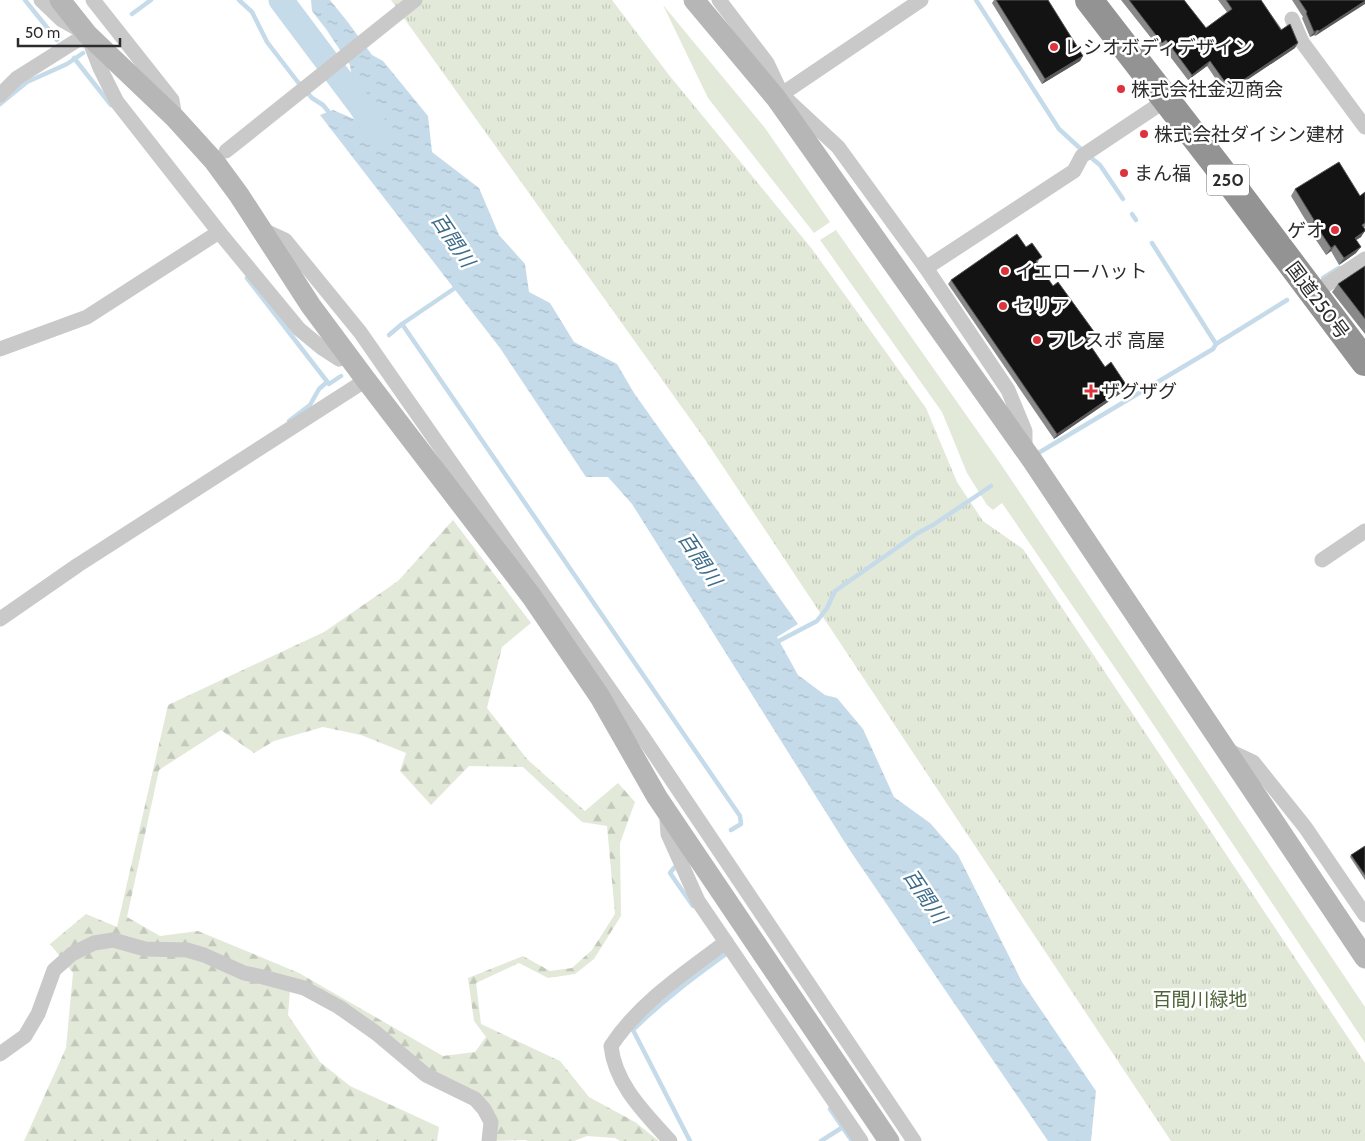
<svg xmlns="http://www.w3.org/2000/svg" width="1365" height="1141" font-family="Cabin,'Noto Sans JP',sans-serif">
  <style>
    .green { fill: #e2e9d9 }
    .forest { fill: url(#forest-firs); fill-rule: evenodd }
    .park { fill: url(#park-tufts) }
    .water { fill: url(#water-ripples) }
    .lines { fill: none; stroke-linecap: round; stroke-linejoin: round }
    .stream { stroke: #c5dbe9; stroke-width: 4.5 }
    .river { stroke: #c5dbe9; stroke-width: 25 }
    .street { stroke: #c9c9c9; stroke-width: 15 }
    .secondary { stroke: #b6b6b6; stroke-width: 21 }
    .highway { stroke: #939393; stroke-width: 28 }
    .wall { fill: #898989 }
    .shaded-wall { fill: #5a5a5a }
    .building { fill: #131313; stroke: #5a5a5a }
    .poi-dot { fill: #de323d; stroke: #fff; stroke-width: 2 }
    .labels { text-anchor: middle; stroke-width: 5; stroke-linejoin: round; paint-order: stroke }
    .shield { fill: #fff; stroke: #6b6b6b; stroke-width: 1 }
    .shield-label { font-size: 18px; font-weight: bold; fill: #2c2c2c }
    .poi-label { font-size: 19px; fill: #2c2c2c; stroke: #fff; text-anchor: start }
    .street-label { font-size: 19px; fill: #2c2c2c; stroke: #fff }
    .park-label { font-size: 19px; fill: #4e653b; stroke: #fff }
    .water-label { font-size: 20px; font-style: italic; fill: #3d6c8a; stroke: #fff }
  </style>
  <defs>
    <pattern id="forest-firs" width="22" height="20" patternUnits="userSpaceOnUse" patternTransform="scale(1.25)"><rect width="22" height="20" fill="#e2e9d9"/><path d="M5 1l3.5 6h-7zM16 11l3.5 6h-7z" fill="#c2c8ba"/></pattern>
    <pattern id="park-tufts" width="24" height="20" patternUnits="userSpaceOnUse" patternTransform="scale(1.25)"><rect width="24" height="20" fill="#e2e9d9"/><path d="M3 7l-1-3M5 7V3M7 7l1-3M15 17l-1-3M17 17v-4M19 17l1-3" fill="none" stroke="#c2c8ba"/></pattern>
    <pattern id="water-ripples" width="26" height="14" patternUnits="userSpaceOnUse" patternTransform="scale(1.25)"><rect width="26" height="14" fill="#c5dbe9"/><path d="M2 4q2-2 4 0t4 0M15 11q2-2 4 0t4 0" fill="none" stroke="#a9bcc8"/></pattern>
  </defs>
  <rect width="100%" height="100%" fill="#fff"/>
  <g class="green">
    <path d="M663,5L765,128L830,222L814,233L708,98Z"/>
    <path d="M836,230L1000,463L1365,1007V1043L1139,703L1002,503L993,510L987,505L967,473L942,412L820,240Z"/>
  </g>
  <path class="forest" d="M453,520L531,623L502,647L487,708L527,759L585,811L618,783L635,802L620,843L621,916L594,959L575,974L548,978L519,963L476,983L481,1024L560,1061L589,1097L635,1122L659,1141H620L615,1138L587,1136L574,1141H528L525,1140L485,1141L487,1131L479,1107L318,1000L290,991L288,1015L320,1062L350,1086L439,1127L437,1141H24L66,1048L73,973L50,944L86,914L117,927L168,705L324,632L398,581ZM323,727L361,735L406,753L400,771L431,805L469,766L523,767L582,822L607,826L615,914L592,950L572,968L550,971L523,956L468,978L474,1021L486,1037L475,1052L443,1056L299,973L198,931L160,936L127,917L159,770L221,730L254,753L274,741Z"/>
  <path class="park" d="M391,0H612L669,75L812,249L926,408L957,482L983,521L1023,549L1365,1063V1141H1171L706,441Z"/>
  <path class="water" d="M311,0H330L347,21L372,55L383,61L428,116L432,152L479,188L499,235L525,264L529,292L550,303L574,342L617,364L634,393L798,624L777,637L798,675L825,695L837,698L863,729L894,797L930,823L958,855L1022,982L1096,1091L1091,1141H1048L849,849L632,504L608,477H586L500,348L320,115L333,110L368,125L353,87L350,65L326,29L312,11Z"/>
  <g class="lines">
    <g class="stream">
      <path d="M25,0L57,40"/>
      <path d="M239,0L252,12L267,42L297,81L312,98L323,105L332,116"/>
      <path d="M976,0L1059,129L1083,151"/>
      <path d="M132,14L151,0"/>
      <path d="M74,58L111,105"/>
      <path d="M0,104L27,82L67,64L83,53"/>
      <path d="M1089,156L1100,165L1123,199"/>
      <path d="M1132,214L1136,220"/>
      <path d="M1152,243L1216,344"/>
      <path d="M247,278L329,384L341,376"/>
      <path d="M1323,278L1339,268"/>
      <path d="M402,324L740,816L741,824L731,830"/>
      <path d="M389,335L402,324L458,286"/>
      <path d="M289,421L310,405L319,389L327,382"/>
      <path d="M1040,452L1213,349L1216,344L1287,300"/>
      <path d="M775,643L817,621L827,608L835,591L918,533L933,525L991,486"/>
      <path d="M674,868L670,873L693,906"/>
      <path d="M830,1109L852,1141"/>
      <path d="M690,1141L633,1030C662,1001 693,978 726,954"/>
      <path d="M821,1141L843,1127"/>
    </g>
    <path class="river" d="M281,0L359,104L379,133"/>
    <g class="street">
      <path d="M41,0L62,20L87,34L100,68L117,102L219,232L299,329L322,348L339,359L347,353"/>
      <path d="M93,0L172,100L175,118"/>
      <path d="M719,0L767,63L782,95L838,147L926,268L1008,390L1025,431V451"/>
      <path d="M1292,19L1302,42L1365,127"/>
      <path d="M0,95L17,78L87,34"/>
      <path d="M776,98L921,0"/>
      <path d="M226,151L415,0"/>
      <path d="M261,229L285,240L360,332L399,388L641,734L914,1141"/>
      <path d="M926,268L1074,171L1082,156L1166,100"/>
      <path d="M1314,293L1365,259"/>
      <path d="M0,349L87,317L219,232"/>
      <path d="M1322,560L1365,531"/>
      <path d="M0,619L78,565L366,380"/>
      <path d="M1225,749L1253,762L1305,827L1365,915"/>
      <path d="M669,814L667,821L668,834L698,901L861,1141"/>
      <path d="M0,1054L25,1036L38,1014L54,970L72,954L94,943L113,940L145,949L187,950L204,955L244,973L263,977L304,988L339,1007L376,1033L426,1075L475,1099L484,1109L491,1122L489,1141"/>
      <path d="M670,1141C646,1114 615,1085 611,1046C639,1003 686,972 726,942"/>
    </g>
    <g class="secondary">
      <path d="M60,0L87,34L175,118L214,161L239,195L311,306L366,380L532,597L600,697L657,797L889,1141"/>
      <path d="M694,0L776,98L1032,460L1365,958"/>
    </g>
    <path class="highway" d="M1089,0L1229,181L1365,362"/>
  </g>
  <g class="wall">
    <path d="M994,0H1048L1083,56L1080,61L1042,84L992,3Z"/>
    <path d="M1121,0H1184L1206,28L1227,12L1218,0H1262H1261L1295,48L1226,94L1207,66L1188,80L1162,46L1159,48Z"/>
    <path d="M1292,0H1365L1315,36L1314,35L1310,37L1302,18L1303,17Z"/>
    <path d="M1295,189L1360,196L1365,192V227H1364L1361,237L1356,240V253L1339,265L1331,251L1326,255L1308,228L1309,226L1291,196Z"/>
    <path d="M1026,247L1039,261L1037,262L1053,286L1095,333L1092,337L1087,341L1105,367L1124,391L1054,439L948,284L951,280Z"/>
    <path d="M1365,266V334L1332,292L1338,284Z"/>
    <path d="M1365,846V880L1350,857L1351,855Z"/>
  </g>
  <g class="shaded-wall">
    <path d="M1365,1V4L1315,36L1319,31Z"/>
    <path d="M1318,30L1314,35L1310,37L1314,32Z"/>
    <path d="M1298,43L1295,48L1226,94L1230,89Z"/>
    <path d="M1083,56L1080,61L1042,84L1045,79Z"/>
    <path d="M1210,61L1207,66L1188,80L1192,75Z"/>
    <path d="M1365,231L1361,237L1350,244L1355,238Z"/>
    <path d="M1335,245L1331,251L1326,255L1331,248Z"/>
    <path d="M1361,247L1356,253L1339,265L1344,258Z"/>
    <path d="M1095,333L1092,337L1083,344L1086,339Z"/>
    <path d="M1127,386L1124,391L1054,439L1057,434Z"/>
  </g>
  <g class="building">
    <path d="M996,0H1048L1083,56L1045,79Z"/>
    <path d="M1129,0H1184L1206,28L1232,9L1226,0H1261L1281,30L1290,24L1298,43L1230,89L1210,61L1192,75L1166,40L1162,43Z"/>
    <path d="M1299,0H1365V1L1319,31L1318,30L1314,32L1306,13L1307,12Z"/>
    <path d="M1339,162L1360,196L1365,192V223L1362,225L1365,229V231L1355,238L1361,247L1344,258L1335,245L1331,248L1313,221L1314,220L1295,189Z"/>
    <path d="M1017,234L1026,247L1032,243L1042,257L1036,261L1053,286L1058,282L1095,333L1086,339L1105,367L1111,362L1127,386L1057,434L951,280Z"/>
    <path d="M1365,266V319L1338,284Z"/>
    <path d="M1365,846V875L1351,855Z"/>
  </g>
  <g class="poi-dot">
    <circle cx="1054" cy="47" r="5"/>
    <circle cx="1121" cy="89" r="5"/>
    <circle cx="1144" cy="134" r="5"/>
    <circle cx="1124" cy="173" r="5"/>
    <circle cx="1335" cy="230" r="5"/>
    <circle cx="1005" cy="271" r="5"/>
    <circle cx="1003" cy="306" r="5"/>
    <circle cx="1037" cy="340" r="5"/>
    <path d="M1088.5 383.5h5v5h5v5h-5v5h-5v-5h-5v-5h5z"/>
  </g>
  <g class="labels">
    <rect class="shield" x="1207" y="164.5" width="42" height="31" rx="4"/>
    <g class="shield-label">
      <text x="1228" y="186">250</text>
    </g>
    <g class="poi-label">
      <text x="1064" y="54">レシオボディデザイン</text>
      <text x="1131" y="96">株式会社金辺商会</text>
      <text x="1154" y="141">株式会社ダイシン建材</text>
      <text x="1134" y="180">まん福</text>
      <text x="1325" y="237" text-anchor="end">ゲオ</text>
      <text x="1015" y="278">イエローハット</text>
      <text x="1013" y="313">セリア</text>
      <text x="1047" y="347">フレスポ 高屋</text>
      <text x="1101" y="398">ザグザグ</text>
    </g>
    <g class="street-label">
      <text transform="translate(1318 300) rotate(53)" y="7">国道250号</text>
    </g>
    <g class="park-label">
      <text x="1200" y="1006">百間川緑地</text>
    </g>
    <g class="water-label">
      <text transform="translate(453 240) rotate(56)" y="7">百間川</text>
      <text transform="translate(700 559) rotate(56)" y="7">百間川</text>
      <text transform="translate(925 896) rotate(56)" y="7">百間川</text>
    </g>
  </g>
  <path d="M18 38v8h102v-8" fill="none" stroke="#2c2c2c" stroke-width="2.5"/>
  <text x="25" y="38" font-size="15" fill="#2c2c2c" stroke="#ffffff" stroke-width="4" paint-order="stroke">50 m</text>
</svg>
